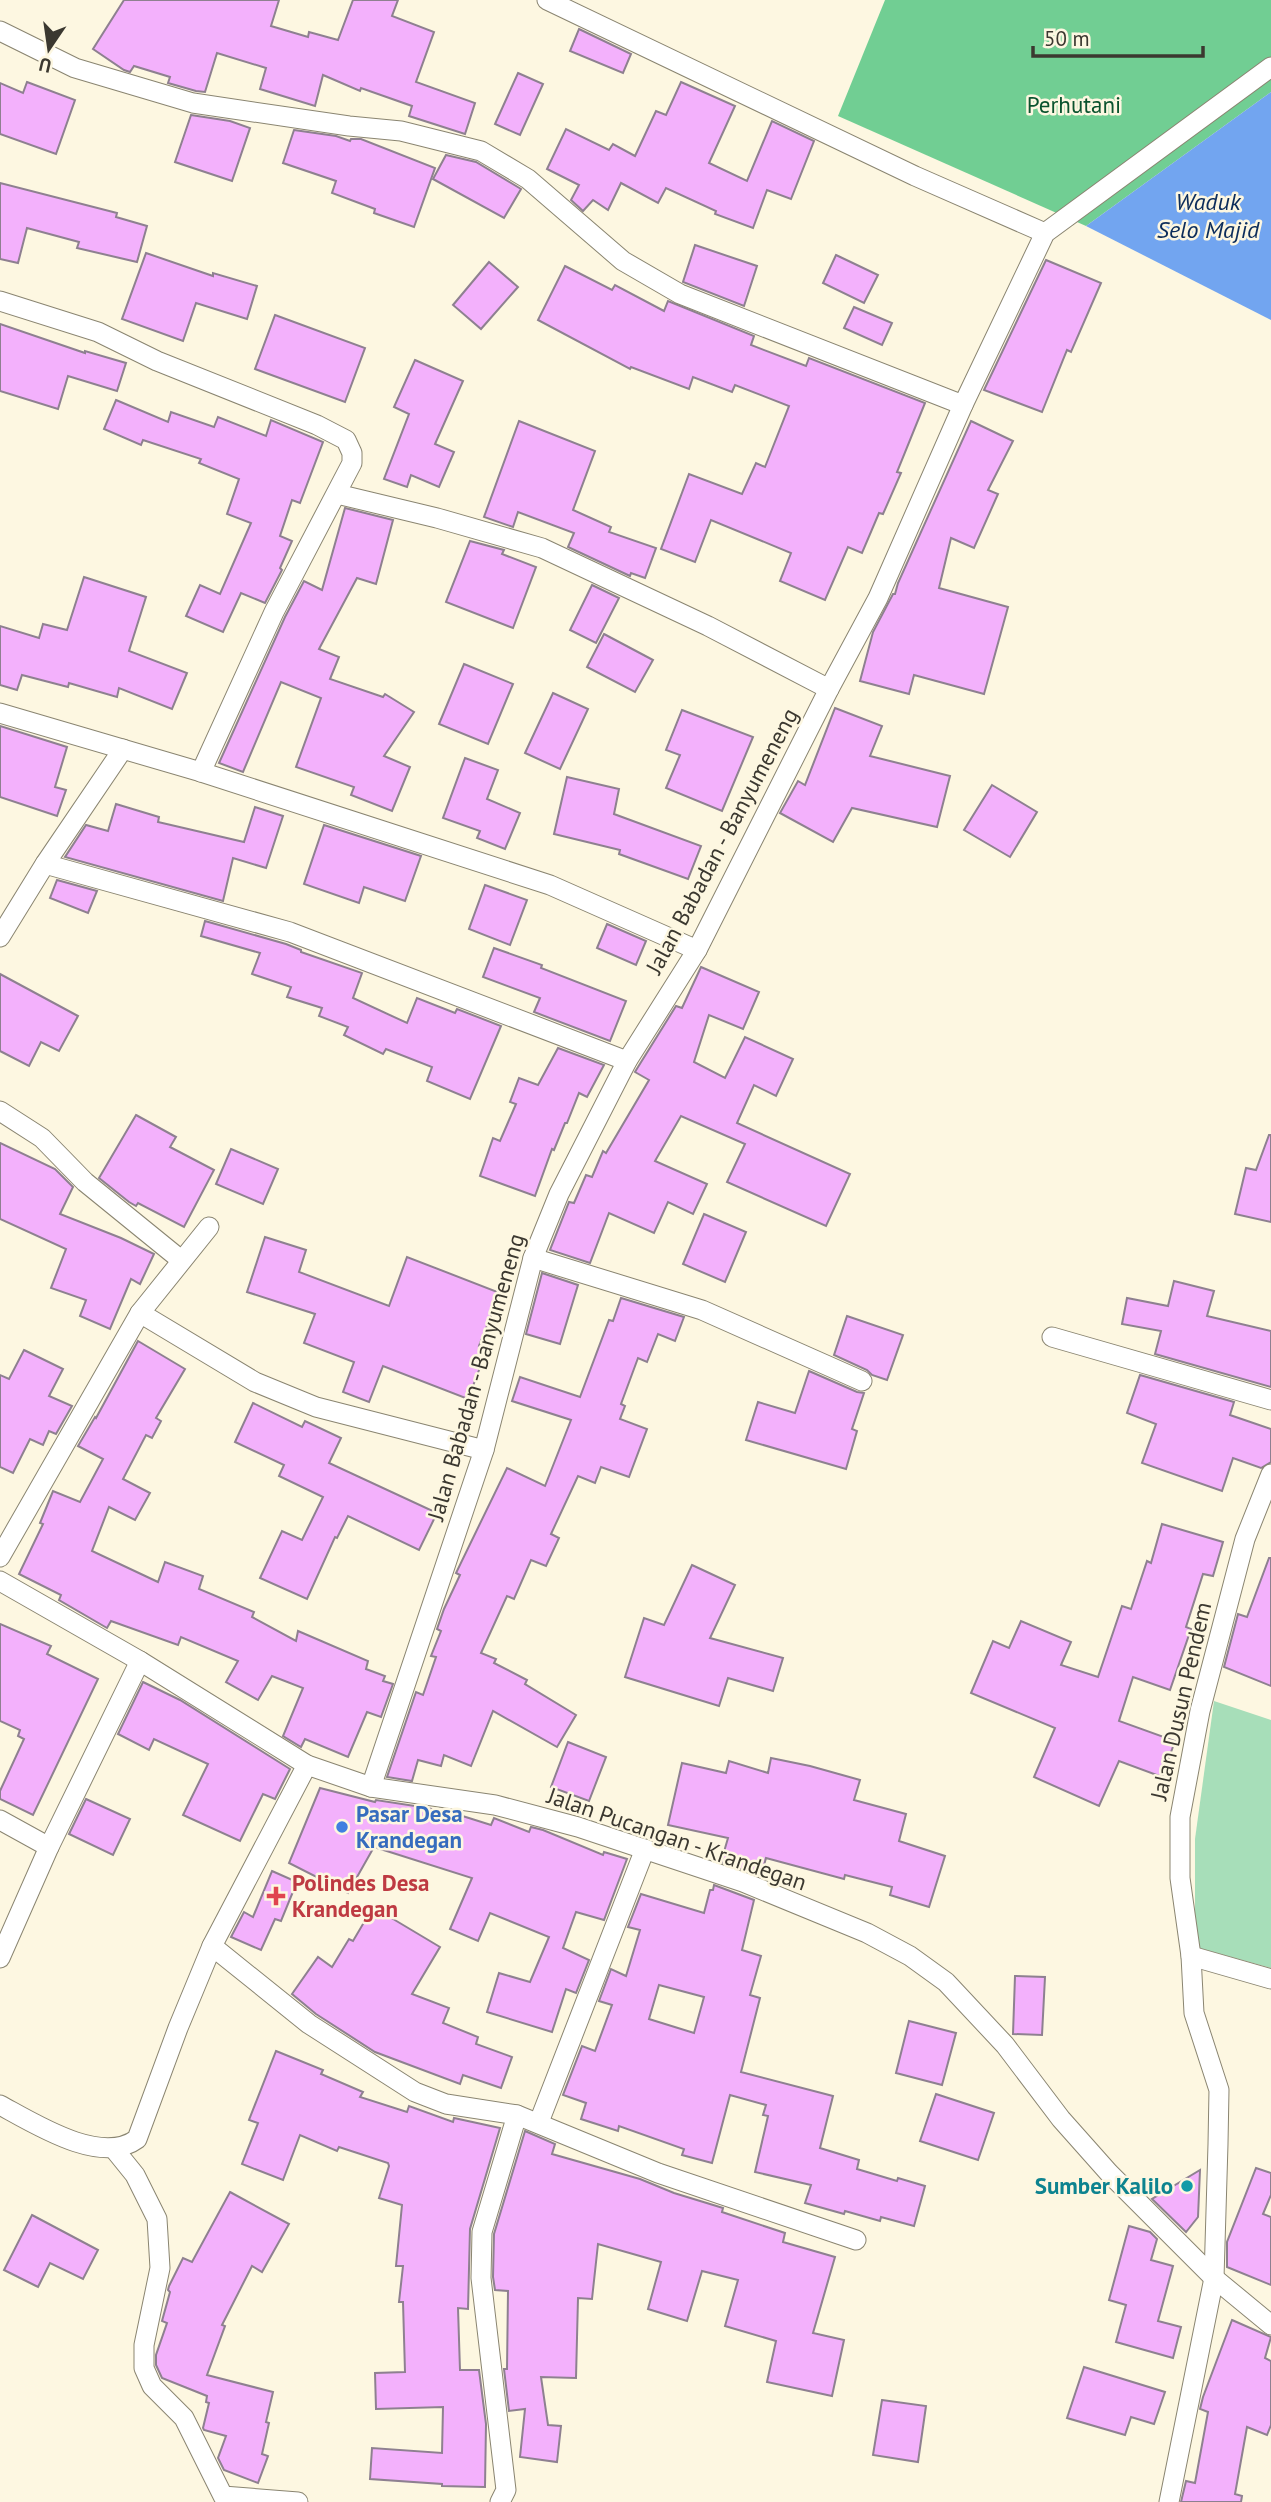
<svg xmlns="http://www.w3.org/2000/svg" width="1271" height="2502" font-family="'PT Sans',sans-serif">
  <style>
    .green { fill: #a7deb9 }
    .forest { fill: #71ce93 }
    .water { fill: #72a5f0 }
    .building { fill: #f3b1fc; stroke: #8e8090; stroke-width: 2; fill-rule: evenodd }
    .lines { fill: none; stroke-linecap: round; stroke-linejoin: round }
    .street-casing { stroke: #8a8571; stroke-width: 21 }
    .street { stroke: #fff; stroke-width: 19 }
    .shop-dot { fill: #3f7fe0; stroke: #fdf7e1; stroke-width: 2.5 }
    .health-dot { fill: #e0444e; stroke: #fdf7e1; stroke-width: 2.5 }
    .culture-dot { fill: #0f9aa8; stroke: #fdf7e1; stroke-width: 2.5 }
    .labels { text-anchor: middle; stroke-width: 5; stroke-linejoin: round; paint-order: stroke }
    .park-label { font-size: 23px; fill: #0a532e; stroke: #fdf7e1 }
    .street-label { font-size: 23px; fill: #3b3830; stroke: #fdf7e1 }
    .shop-label { font-size: 23px; font-weight: bold; fill: #366cbe; stroke: #fdf7e1; text-anchor: start }
    .health-label { font-size: 23px; font-weight: bold; fill: #be3a42; stroke: #fdf7e1; text-anchor: start }
    .culture-label { font-size: 23px; font-weight: bold; fill: #0d838f; stroke: #fdf7e1; text-anchor: end }
    .water-label { font-size: 24px; font-style: italic; fill: #0c2d5b; stroke: #fdf7e1 }
  </style>
  <rect width="100%" height="100%" fill="#fdf7e1"/>
  <path class="green" d="M1214,1701L1271,1720V1968L1195,1947V1839Z"/>
  <path class="forest" d="M885,0H1271V92L1086,226L838,116Z"/>
  <path class="water" d="M1271,92V320L1086,226Z"/>
  <g class="building">
    <path d="M124,0H279L271,26L308,37L309,32L338,40L353,0H398L392,16L434,32L416,82L475,103L465,134L409,116L412,106L361,88L360,91L323,75L315,106L260,89L266,68L217,53L205,92L196,91L168,83L170,77L134,66L130,72L124,70L93,49Z"/>
    <path d="M579,29L631,54L623,73L570,51Z"/>
    <path d="M518,73L543,84L520,135L495,124Z"/>
    <path d="M27,82L75,100L56,154L0,134V83L23,93Z"/>
    <path d="M681,82L735,106L709,163L747,181L772,121L814,141L791,199L767,190L753,228L715,214L716,211L666,188L658,203L621,183L608,210L593,200L583,211L571,200L579,185L547,169L566,129L609,150L613,144L635,156L656,111L666,115Z"/>
    <path d="M191,115L230,121L250,128L232,181L175,162Z"/>
    <path d="M294,130L336,136L350,141L351,139H361L435,168L414,227L374,213L375,209L332,193L336,181L283,163Z"/>
    <path d="M446,155L476,162L521,189L504,218L433,179Z"/>
    <path d="M0,183L117,213L116,217L147,226L137,262L77,248L79,242L27,228L18,263L0,259Z"/>
    <path d="M695,245L757,266L744,306L683,282Z"/>
    <path d="M146,253L213,276V273L257,286L247,319L196,303L183,341L122,319Z"/>
    <path d="M836,255L878,275L864,303L823,283Z"/>
    <path d="M1046,260L1101,283L1071,352L1067,350L1042,412L984,390Z"/>
    <path d="M489,262L518,287L481,329L453,305Z"/>
    <path d="M565,266L612,290L615,285L664,311L668,301L754,336L751,345L806,366L809,358L925,403L897,472L901,473L883,514L879,513L862,553L848,547L825,600L780,581L791,553L711,520L695,562L661,549L689,474L742,494L756,463L765,467L789,406L735,385L732,392L693,377L689,389L631,367L630,369L538,320Z"/>
    <path d="M854,307L892,323L882,345L844,328Z"/>
    <path d="M275,315L365,348L345,402L255,369Z"/>
    <path d="M0,324L85,353V351L126,363L117,391L68,376L58,409L0,391Z"/>
    <path d="M415,360L463,381L435,444L454,452L439,487L411,475L407,487L384,479L409,414L394,407Z"/>
    <path d="M116,400L168,422L171,412L214,427L218,417L266,436L271,420L323,442L300,503L292,500L280,536L292,541L280,568L282,570L265,603L241,593L223,632L186,616L200,585L220,594L251,523L227,514L239,479L199,463L201,459L143,440L141,445L104,429Z"/>
    <path d="M519,421L595,451L573,510L611,527L609,532L656,548L645,578L631,573L630,576L568,547L574,533L518,512L513,527L484,517Z"/>
    <path d="M971,421L1013,441L988,490L998,494L974,548L951,538L939,588L1008,607L984,694L914,675L909,694L860,681L873,632L893,594H895L898,583Z"/>
    <path d="M345,508L393,520L376,584L357,578L319,649L339,657L330,679L383,697L385,694L414,712L384,756L410,767L392,811L351,795L354,787L296,767L321,698L281,682L243,772L219,763L285,617L304,581L322,590Z"/>
    <path d="M470,541L504,550L502,554L536,567L513,628L446,602Z"/>
    <path d="M84,577L146,597L129,651L187,673L172,709L119,688L117,697L69,683L68,687L22,675L17,690L0,685V626L39,638L43,624L67,630Z"/>
    <path d="M592,585L619,598L596,643L570,630Z"/>
    <path d="M604,634L653,660L635,692L587,667Z"/>
    <path d="M464,664L513,684L488,744L439,724Z"/>
    <path d="M553,693L588,709L560,769L525,753Z"/>
    <path d="M835,708L882,726L870,756L950,776L937,827L852,808L833,842L780,813L798,781L805,785Z"/>
    <path d="M682,710L753,737L722,811L666,788L680,755L666,750Z"/>
    <path d="M0,726L67,747L55,787L66,790L57,816L0,797Z"/>
    <path d="M465,758L498,770L487,799L520,813L505,849L477,838L480,831L443,818Z"/>
    <path d="M567,777L619,789L614,814L701,846L688,879L619,854L620,850L554,834Z"/>
    <path d="M992,785L1037,812L1010,857L964,830Z"/>
    <path d="M116,804L159,817L158,822L244,842L255,807L283,816L266,868L233,858L223,901L65,857L86,825L108,831Z"/>
    <path d="M324,825L421,856L405,901L364,887L359,903L304,884Z"/>
    <path d="M57,880L97,891L88,913L50,898Z"/>
    <path d="M485,885L527,900L510,945L469,929Z"/>
    <path d="M205,921L286,944L301,950V952L362,973L353,998L407,1023L417,998L455,1013L457,1009L501,1026L470,1099L427,1081L432,1067L386,1049L383,1054L344,1035L348,1027L319,1016L322,1008L287,997L291,987L252,974L260,953L201,936Z"/>
    <path d="M607,924L646,941L636,965L597,948Z"/>
    <path d="M494,948L542,965L541,968L626,1001L610,1041L534,1012L540,998L483,977Z"/>
    <path d="M701,967L759,992L743,1029L709,1015L694,1062L725,1078L745,1037L793,1059L776,1096L754,1085L737,1123L850,1174L826,1226L727,1182L745,1144L681,1116L655,1161L707,1184L693,1214L668,1202L654,1233L609,1213L590,1263L550,1250L569,1202L574,1203L586,1175L592,1177L603,1151L606,1153L649,1080L635,1072L638,1067L676,1006L682,1008Z"/>
    <path d="M0,974L78,1016L59,1051L41,1042L29,1066L0,1051Z"/>
    <path d="M558,1048L604,1065L587,1097L579,1093L567,1123H565L554,1150L552,1149L535,1196L480,1176L493,1138L500,1141L516,1104L510,1102L519,1078L538,1085Z"/>
    <path d="M136,1115L176,1137L170,1147L214,1170L184,1227L138,1203L136,1206L129,1202L99,1178Z"/>
    <path d="M1269,1135H1271V1222L1235,1214L1246,1168L1256,1170Z"/>
    <path d="M0,1143L55,1169L73,1187L60,1214L121,1238L154,1254L140,1284L131,1279L110,1329L80,1316L86,1300L51,1288L66,1249L0,1219Z"/>
    <path d="M231,1149L278,1169L263,1204L216,1184Z"/>
    <path d="M704,1214L746,1232L725,1282L683,1264Z"/>
    <path d="M265,1237L306,1250L299,1272L389,1306L407,1257L500,1293L479,1346L487,1349L468,1399L383,1366L369,1402L343,1392L354,1362L304,1343L315,1314L247,1292Z"/>
    <path d="M542,1273L578,1285L560,1344L526,1334Z"/>
    <path d="M1174,1281L1214,1291L1207,1316L1271,1331V1387L1155,1354L1161,1331L1122,1324L1127,1298L1168,1306Z"/>
    <path d="M621,1298L684,1317L675,1341L658,1334L647,1362L638,1358L621,1404L625,1406L620,1419L647,1429L629,1477L601,1467L595,1483L578,1476L551,1534L559,1538L546,1566L531,1560L514,1599L507,1596L481,1653L496,1659L494,1663L527,1680L525,1684L576,1715L557,1747L493,1711L471,1766L444,1755L441,1766L418,1760L412,1781L387,1777L416,1692L423,1695L436,1657L431,1656L441,1631L437,1629L444,1609L460,1575L456,1573L507,1468L545,1486L571,1420L512,1401L520,1377L580,1397L609,1320L613,1321Z"/>
    <path d="M847,1316L903,1335L887,1380L872,1375L867,1370L834,1355Z"/>
    <path d="M138,1341L185,1369L156,1418L161,1421L152,1438L146,1435L123,1479L150,1493L135,1520L109,1507L92,1551L158,1582L165,1562L203,1576L199,1589L254,1612L252,1617L296,1641L298,1631L368,1661L366,1669L385,1676L383,1681L393,1684L381,1717L367,1712L348,1757L305,1739L301,1747L283,1736L303,1688L272,1676L258,1700L226,1682L238,1661L181,1637L178,1645L111,1621L107,1628L59,1600L61,1595L19,1574L43,1524L40,1523L53,1491L80,1502L103,1459L78,1446L95,1417L96,1418Z"/>
    <path d="M24,1350L63,1369L49,1396L72,1406L56,1434L49,1431L43,1445L30,1439L13,1473L0,1467V1375L9,1379Z"/>
    <path d="M809,1371L857,1392L864,1393L852,1429L857,1431L846,1469L746,1440L758,1402L795,1413Z"/>
    <path d="M1140,1375L1234,1402L1230,1415L1271,1429V1462L1261,1468L1233,1458L1222,1491L1142,1463L1156,1424L1127,1413Z"/>
    <path d="M253,1403L302,1427L305,1421L341,1438L329,1463L437,1513L419,1550L348,1516L337,1538L335,1537L307,1599L260,1578L282,1531L302,1540L323,1497L279,1476L284,1465L235,1442Z"/>
    <path d="M1162,1524L1223,1542L1213,1576L1203,1574L1186,1627L1191,1629L1170,1690L1133,1677L1119,1721L1175,1741L1162,1777L1119,1761L1099,1806L1034,1777L1055,1728L971,1693L993,1641L1009,1648L1021,1621L1071,1642L1061,1665L1098,1677L1122,1606L1131,1609L1147,1561L1151,1563Z"/>
    <path d="M1269,1558H1271V1686L1224,1667L1238,1614L1247,1617Z"/>
    <path d="M692,1565L735,1585L710,1638L783,1658L773,1691L728,1678L719,1706L625,1677L644,1618L664,1625Z"/>
    <path d="M0,1624L51,1646L47,1654L98,1679L33,1815L0,1799V1791L24,1739L18,1736L20,1730L0,1721Z"/>
    <path d="M143,1682L180,1700L290,1769L275,1799L263,1794L240,1841L183,1815L208,1764L154,1739L149,1750L118,1734Z"/>
    <path d="M568,1742L606,1757L589,1801L551,1787Z"/>
    <path d="M771,1758L810,1766L860,1780L854,1800L906,1814L899,1841L945,1856L929,1907L890,1895L892,1887L845,1875L844,1879L766,1858L761,1876L721,1862L728,1838L668,1825L682,1763L726,1773L729,1761L768,1773Z"/>
    <path d="M320,1788L375,1802L376,1800L428,1808L452,1815L453,1813L491,1825L494,1818L529,1832L531,1827L543,1830L603,1855L604,1852L627,1859L604,1920L576,1912L563,1948L589,1960L576,1993L566,1989L552,2032L487,2012L499,1973L530,1982L549,1937L490,1913L478,1941L450,1929L472,1878L374,1847L348,1893L289,1863Z"/>
    <path d="M86,1799L130,1819L113,1855L69,1834Z"/>
    <path d="M272,1871L297,1882L281,1921L275,1919L261,1950L231,1937L244,1912L253,1917Z"/>
    <path d="M714,1885L754,1900L742,1950L761,1956L750,1995L760,1998L741,2072L833,2096L820,2148L859,2160L857,2169L897,2181L898,2178L925,2186L914,2226L881,2217L880,2221L845,2211L844,2214L805,2203L811,2185L755,2172L768,2116L763,2115L766,2105L730,2095L712,2163L682,2155L684,2149L619,2126L618,2131L581,2119L586,2103L563,2095L582,2046L595,2051L612,2005L599,2001L611,1969L626,1976L640,1930L628,1927L641,1894L704,1913L710,1890H713ZM659,1985L704,1997L694,2033L649,2019Z"/>
    <path d="M373,1907L440,1947L412,1994L449,2008L443,2023L478,2037L476,2044L512,2057L501,2088L463,2075L460,2084L375,2052L316,2014L292,1994L318,1957L332,1967L349,1939L353,1941Z"/>
    <path d="M1015,1976L1045,1977L1042,2035L1013,2034Z"/>
    <path d="M909,2021L956,2033L942,2085L896,2073Z"/>
    <path d="M276,2051L323,2070L321,2074L363,2092L360,2097L407,2112L409,2106L453,2122L454,2118L500,2128L470,2229L468,2309L458,2308L460,2370H479L486,2424L485,2487L442,2486V2484L370,2479L372,2448L442,2453L443,2407L376,2409L375,2373L405,2372L403,2302H399L403,2266H396L402,2205L379,2198L389,2166L388,2163L339,2147L337,2151L300,2135L283,2180L242,2164L258,2123L249,2120Z"/>
    <path d="M936,2094L994,2113L978,2160L920,2141Z"/>
    <path d="M525,2131L555,2144L552,2154L640,2179L674,2193L723,2208L722,2212L785,2233L783,2242L835,2257L813,2333L844,2340L832,2396L767,2382L776,2341L725,2326L738,2280L702,2271L687,2321L648,2309L661,2262L598,2244L592,2299L578,2298L576,2378L541,2377L548,2425L561,2426L557,2462L520,2457L525,2409L509,2411L504,2369H507L508,2291L495,2290L493,2277L494,2234Z"/>
    <path d="M1256,2168L1271,2173V2195L1263,2214L1271,2217V2285L1227,2267V2242Z"/>
    <path d="M1200,2170L1198,2217L1186,2232L1152,2199Z"/>
    <path d="M230,2192L289,2224L262,2272L252,2266L222,2325L225,2326L207,2375L273,2392L266,2422L269,2423L262,2454L268,2456L258,2483L224,2470L218,2458L226,2436L204,2430L203,2428L209,2403L206,2402L207,2396L162,2378L156,2365V2355L167,2323L162,2321L170,2292L168,2290L169,2286L183,2258L192,2262Z"/>
    <path d="M32,2215L98,2250L83,2279L50,2263L38,2287L4,2270Z"/>
    <path d="M1129,2226L1150,2232L1157,2239L1151,2260L1173,2266L1158,2321L1181,2327L1173,2358L1116,2342L1126,2305L1109,2300Z"/>
    <path d="M1232,2320L1271,2337L1265,2358L1271,2361V2425L1267,2435L1247,2427L1235,2494L1242,2496L1241,2502H1181L1186,2481L1195,2483L1208,2412L1200,2409L1203,2397Z"/>
    <path d="M1084,2367L1165,2392L1154,2424L1131,2417L1125,2435L1067,2418Z"/>
    <path d="M882,2400L926,2406L918,2462L873,2455Z"/>
  </g>
  <g class="lines">
    <defs>
      <g id="street">
        <path d="M547,0L915,176L1045,233"/>
        <path d="M0,31L75,68L193,103L349,126L401,131L481,151L528,179L623,261L680,294L963,405"/>
        <path d="M0,301L98,332L157,361L317,425L346,440L352,453V463L274,612L201,772"/>
        <path d="M337,494L437,518L542,548L708,626L829,689"/>
        <path d="M0,713L201,772L550,885L697,950"/>
        <path d="M45,864L290,932L627,1061"/>
        <path d="M0,937L45,864L123,749"/>
        <path d="M0,1111L42,1138L85,1182L181,1260"/>
        <path d="M533,1258L702,1310L862,1381"/>
        <path d="M140,1313L255,1382L316,1407L484,1450"/>
        <path d="M1052,1337L1271,1400"/>
        <path d="M0,1557L140,1313L209,1227"/>
        <path d="M0,1581L140,1661L307,1765L371,1787L495,1805L578,1827L743,1882L867,1933L910,1956L946,1982L1005,2045L1061,2119L1109,2173L1214,2278L1271,2325"/>
        <path d="M371,1787L484,1450L533,1258L559,1194L627,1061L697,950L829,689L878,598L963,405L1045,233L1271,67"/>
        <path d="M0,1820L49,1847"/>
        <path d="M212,1946L309,2024L415,2092L446,2104L517,2115L658,2173L856,2240"/>
        <path d="M1191,1956L1271,1979"/>
        <path d="M0,1958L49,1847L140,1661"/>
        <path d="M0,2105C35,2124 101,2166 137,2139L178,2028L212,1946L307,1765"/>
        <path d="M539,2122L645,1849"/>
        <path d="M114,2149L135,2175L157,2219L160,2268L144,2345V2368L152,2386L184,2418L223,2496L298,2502"/>
        <path d="M500,2502L506,2490L481,2278L482,2232L517,2115"/>
        <path d="M1169,2502L1214,2278L1218,2144L1219,2090L1194,2013L1191,1956L1180,1878V1817L1200,1711L1245,1539L1271,1474"/>
      </g>
    </defs>
    <use href="#street" class="street-casing"/>
    <use href="#street" class="street"/>
  </g>
  <circle class="shop-dot" cx="342" cy="1827" r="7"/>
  <path class="health-dot" d="M272.5 1885.5h7v7h7v7h-7v7h-7v-7h-7v-7h7z"/>
  <circle class="culture-dot" cx="1187" cy="2186" r="7"/>
  <g class="labels">
    <g class="park-label">
      <text x="1074" y="113">Perhutani</text>
    </g>
    <g class="street-label">
      <text transform="translate(722 841) rotate(-62)" y="8">Jalan Babadan - Banyumeneng</text>
      <text transform="translate(476 1377) rotate(-74)" y="8">Jalan Babadan - Banyumeneng</text>
      <text transform="translate(1181 1701) rotate(-77)" y="8">Jalan Dusun Pendem</text>
      <text transform="translate(677 1839) rotate(19)" y="8">Jalan Pucangan - Krandegan</text>
    </g>
    <g class="shop-label">
      <text x="356" y="1822">Pasar Desa<tspan x="356" dy="26">Krandegan</tspan></text>
    </g>
    <g class="health-label">
      <text x="292" y="1891">Polindes Desa<tspan x="292" dy="26">Krandegan</tspan></text>
    </g>
    <g class="culture-label">
      <text x="1173" y="2194">Sumber Kalilo</text>
    </g>
    <g class="water-label">
      <text x="1208" y="210">Waduk<tspan x="1208" dy="28">Selo Majid</tspan></text>
    </g>
  </g>
  <g transform="translate(49 49) rotate(193)" stroke="#fdf7e1" stroke-width="5" paint-order="stroke">
  <path d="M0-5L12 26L0 18L-12 26Z" fill="#3b3830"/>
  <text y="-10" font-size="19" font-weight="bold" text-anchor="middle" fill="#3b3830">U</text>
  </g>
  <path d="M1033 46v10h170v-10" fill="none" stroke="#3b3830" stroke-width="3.5"/>
  <text x="1044" y="46" font-size="21" fill="#3b3830" stroke="#fdf7e1" stroke-width="5" paint-order="stroke">50 m</text>
</svg>
